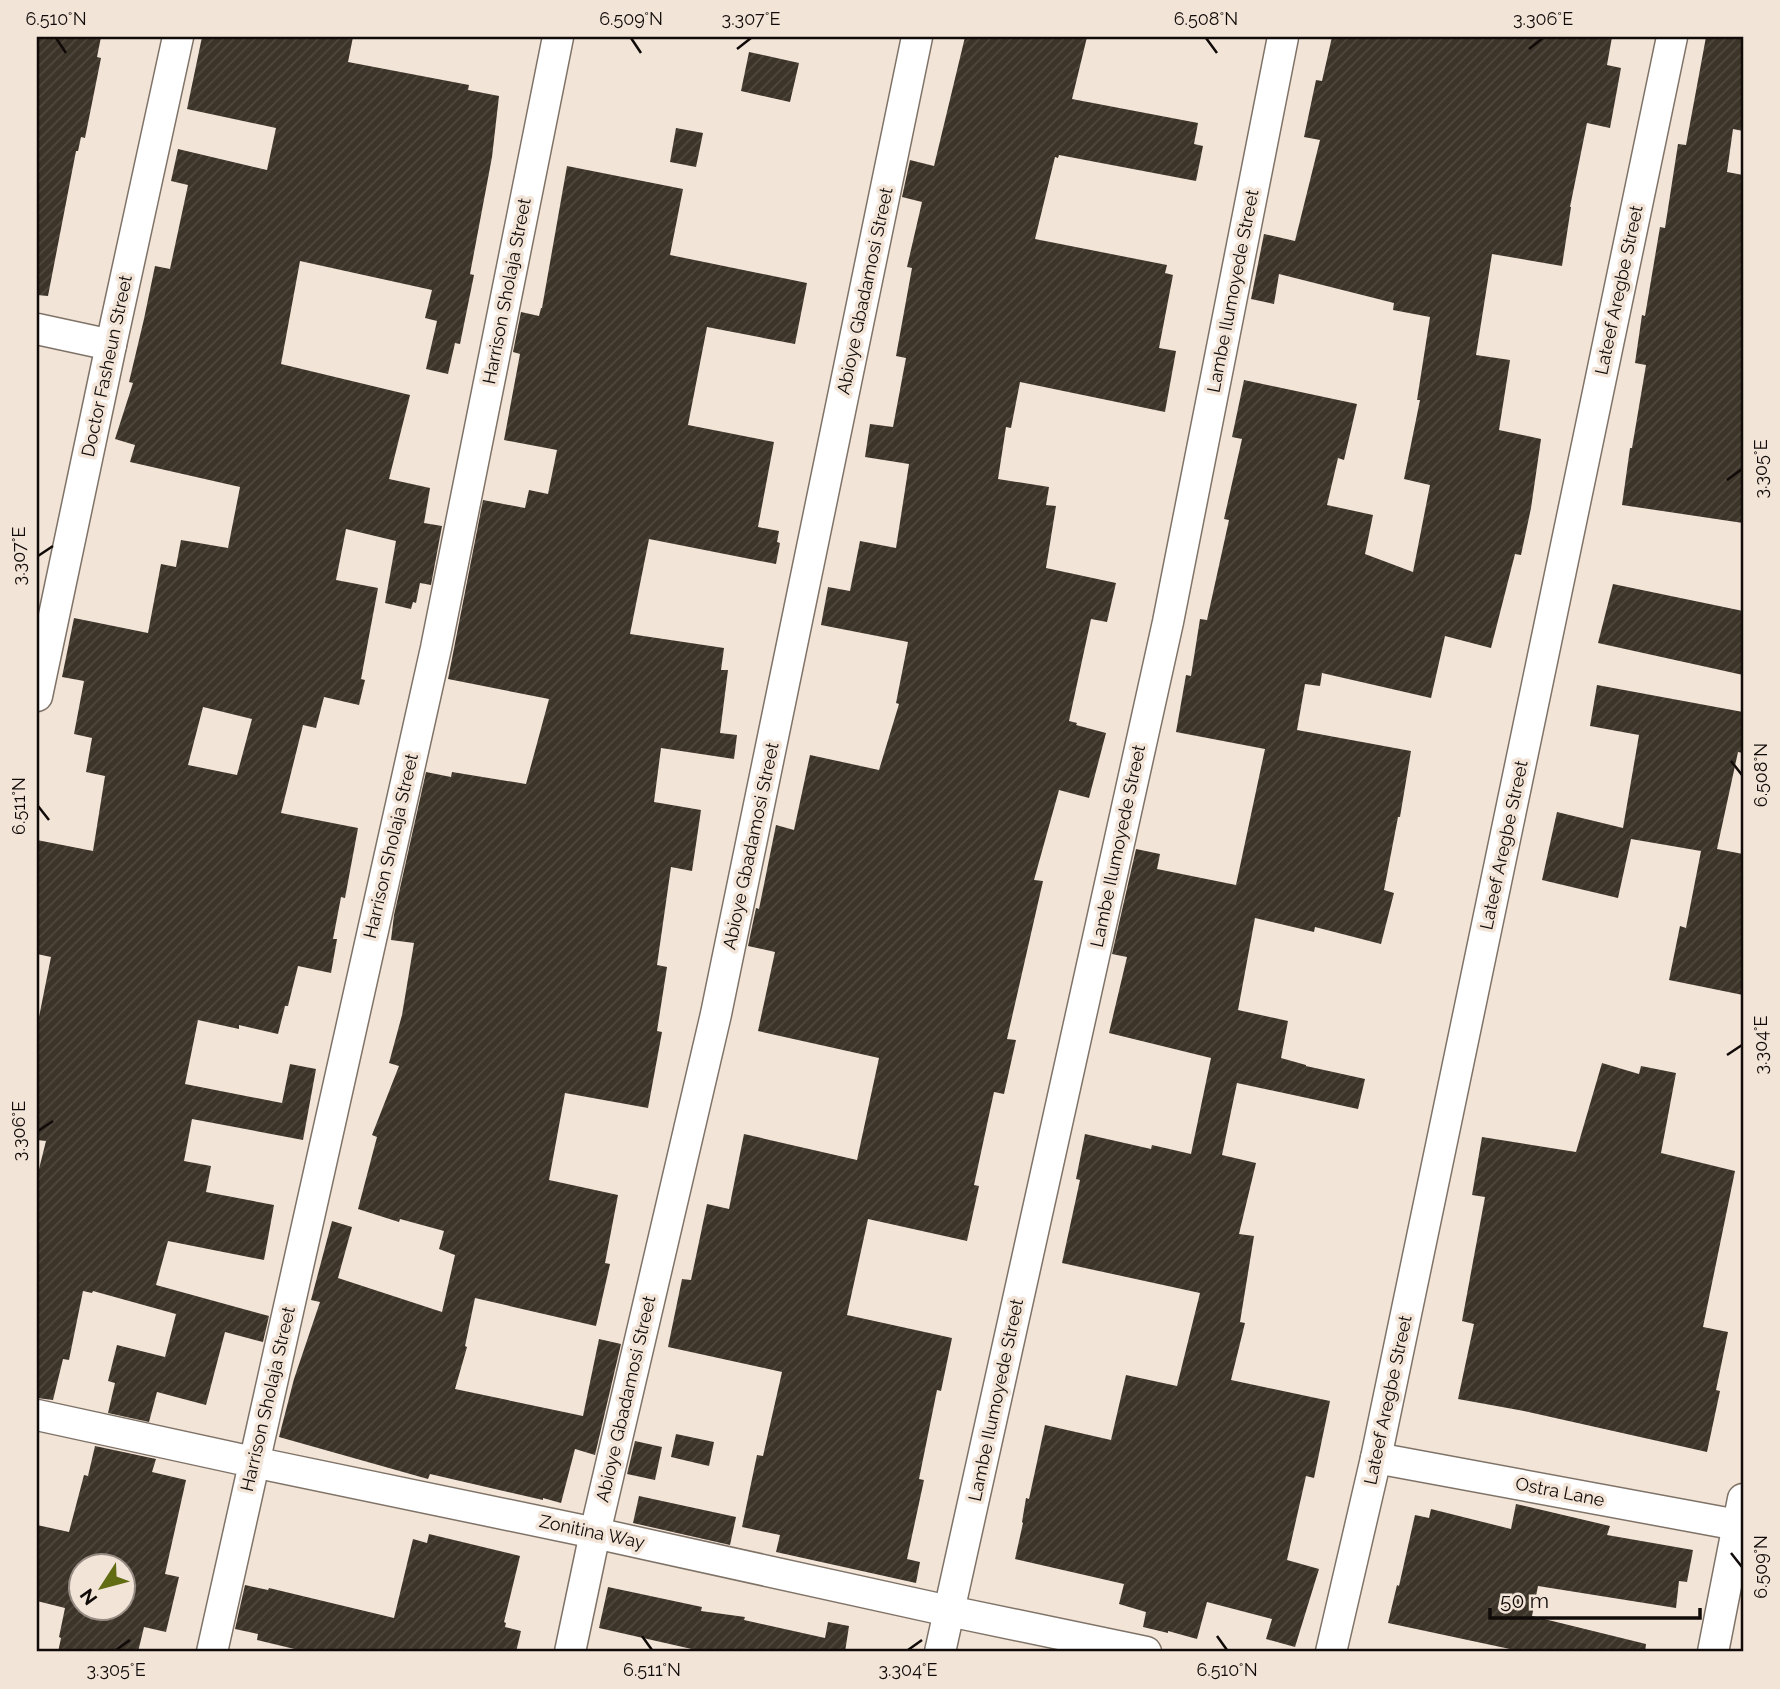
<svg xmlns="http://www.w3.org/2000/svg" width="1780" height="1689" font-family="Raleway,sans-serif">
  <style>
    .building { fill: url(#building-hatch); fill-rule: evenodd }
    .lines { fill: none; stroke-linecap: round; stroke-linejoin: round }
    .street-casing { stroke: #7f7368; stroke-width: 33 }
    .street { stroke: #fff; stroke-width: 30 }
    .ticks { fill: none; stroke: #100b08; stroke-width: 2.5 }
    .labels { text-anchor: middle; stroke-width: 7; stroke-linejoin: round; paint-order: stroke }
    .street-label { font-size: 18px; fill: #100b08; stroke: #f3e4d8 }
    .neatline { fill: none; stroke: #100b08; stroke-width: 2.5 }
    .ticks-label { font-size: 18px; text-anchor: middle; fill: #100b08 }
  </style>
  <defs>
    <pattern id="building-hatch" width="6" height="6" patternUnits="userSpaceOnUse" patternTransform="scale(1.75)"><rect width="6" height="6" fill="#3d3429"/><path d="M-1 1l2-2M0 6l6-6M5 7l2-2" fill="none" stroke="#4f483e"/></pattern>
  </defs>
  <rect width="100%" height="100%" fill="#f3e4d8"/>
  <g class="building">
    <path d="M37,37H101L97,57L101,58L85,138L81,137L78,151H76L48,296L37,295Z"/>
    <path d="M202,37H353L348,62L469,85L468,90L499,96L492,157L470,274L474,275L460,344L455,343L448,374L426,369L437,321L425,318L432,290L300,261L281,364L410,395L389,479L430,488L424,523L442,526L431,585L420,583L416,603L413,602L411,609L385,603L396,541L346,529L336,580L378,588L361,679L365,680L359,705L324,697L316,728L303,725L281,813L358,828L345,898L341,897L333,939H337L331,973L298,966L288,1006H285L278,1034L239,1025V1029L198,1020L185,1084L282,1103L290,1064L316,1069L303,1140L192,1119L184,1161L211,1166L206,1192L274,1205L264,1260L168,1241L156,1285L269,1316L263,1342L225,1332L206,1405L157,1392L149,1422L108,1413L115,1383L108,1381L117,1345L165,1357L176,1314L93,1291L92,1293L83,1291L69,1360L63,1359L53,1400L37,1398V1177L46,1141L37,1140V1027L51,957L37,954V840L93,851L105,776L86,772L92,738L74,734L84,681L62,677L74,618L148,633L161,564L176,567L181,540L228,548L240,487L130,462L135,445L115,439L133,383L129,382L144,319L155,266L170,269L188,185L171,181L178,149L267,170L276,128L187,109ZM203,707L252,719L237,775L188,765Z"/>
    <path d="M965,37H1087L1072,99L1198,123L1194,144L1203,146L1196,181L1059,155L1058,158L1055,157L1035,239L1167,265L1165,273L1173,275L1159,348L1176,351L1165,412L1020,382L1011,428L1006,427L998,479L1049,487L1046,505L1056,506L1046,568L1116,583L1107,622L1091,619L1069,721L1077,723L1076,725L1106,733L1089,798L1059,790L1034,880L1043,881L1007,1039L1016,1040L1004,1094L994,1092L974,1185L979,1186L967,1241L868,1219L847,1315L952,1338L941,1391L937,1390L919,1479L924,1480L907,1559L920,1562L916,1583L776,1552L780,1535L742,1527L757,1455L763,1456L782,1372L668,1347L682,1279L691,1280L707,1204L729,1209L744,1134L857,1160L879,1058L758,1031L775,952L748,946L756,908L759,909L776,825L794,830L810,755L879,770L899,704L896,703L908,642L821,625L828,587L850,591L860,541L896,548L909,464L865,457L870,424L893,427L906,358L896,356L912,268L907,267L922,202L902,197L910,160L934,166Z"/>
    <path d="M1332,37H1612L1607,65L1621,68L1610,128L1587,123L1570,207H1571L1562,266L1492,254L1476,355L1510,360L1499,430L1541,439L1531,508L1521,555L1515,554L1491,648L1445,636L1431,698L1322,673L1320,686L1305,684L1297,730L1411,751L1400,817H1398L1384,890L1394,893L1381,944L1315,927L1314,932L1255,918L1238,1010L1288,1021L1281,1058L1306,1065V1066L1365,1079L1358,1109L1237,1083L1222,1155L1256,1163L1239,1234L1254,1236L1240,1322L1245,1323L1231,1380L1330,1401L1314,1478L1306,1476L1287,1560L1319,1569L1295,1647L1266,1639L1272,1619L1207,1602L1197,1639L1168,1631V1633L1143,1627L1146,1612L1119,1604L1124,1584L1015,1559L1023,1523L1022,1522L1026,1498L1029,1499L1045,1425L1111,1440L1126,1375L1177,1386L1200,1293L1062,1263L1080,1180L1076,1179L1085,1134L1151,1149L1152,1145L1191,1154L1211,1058L1109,1033L1127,957L1112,954L1136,849L1160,854L1157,869L1236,885L1265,749L1176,732L1186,675L1191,676L1200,619L1207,620L1229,520L1224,519L1242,439L1232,437L1244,380L1357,404L1344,460L1338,458L1327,505L1373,515L1365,554L1413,572L1430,485L1404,479L1420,400H1417L1430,317L1393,310L1394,303L1279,274L1274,304L1251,299L1264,234L1295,241L1320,140L1304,137L1316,80L1322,81Z"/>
    <path d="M1706,37H1743V131L1733,129L1727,172L1743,175V523L1622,505L1630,448H1632L1646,365L1635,363L1642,315L1645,316L1660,227L1665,228L1678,144L1686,145Z"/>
    <path d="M749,52L799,63L790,102L741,91Z"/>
    <path d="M676,128L703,133L696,167L670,162Z"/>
    <path d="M567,166L683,189L670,255L807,283L795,344L707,327L688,425L774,442L758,527L779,531L777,542L780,543L776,564L649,539L630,634L724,648L721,670H728L720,733L737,735L734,759L661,748L654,802L701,810L692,871L671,867L657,965L667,967L657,1031L662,1032L648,1108L565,1093L549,1180L618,1195L605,1263L610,1264L596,1326L475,1298L465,1346L467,1347L455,1389L583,1416L599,1339L621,1344L595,1455L575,1449L561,1503L543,1498V1500L430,1474L428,1479L279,1437L294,1379L320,1302L311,1300L332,1221L352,1227L338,1278L442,1312L455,1255L439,1249L444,1231L400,1219L399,1222L358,1209L377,1137L372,1135L399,1066L389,1063L402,1015L414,943L391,940L394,915L426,772L451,777L452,772L526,784L549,699L448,679L483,500L525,508L529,490L548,494L557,450L504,440L520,354L513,352L521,312L539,316L541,308H542Z"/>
    <path d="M1613,584L1743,611V675L1598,643Z"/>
    <path d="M1597,685L1743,712V753L1738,752L1717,849L1743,854V995L1669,980L1680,926L1686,928L1701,851L1631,839L1618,898L1542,880L1557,812L1623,828L1639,735L1590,726Z"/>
    <path d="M1602,1063L1639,1074L1641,1066L1676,1073L1661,1153L1735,1171L1703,1327L1728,1332L1716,1390L1720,1391L1707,1452L1524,1411L1458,1399L1474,1324L1462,1321L1485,1197L1472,1195L1482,1137L1576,1152Z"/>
    <path d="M676,1434L714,1442L709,1466L671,1457Z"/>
    <path d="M635,1441L662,1447L655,1480L627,1474Z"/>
    <path d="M95,1446L156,1459L152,1472L186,1480L165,1574L179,1577L166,1632L144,1627L138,1652H58L61,1638L59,1637L65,1608L37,1601V1525L69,1532L84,1475L88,1476ZM80,1566H122V1608H80Z"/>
    <path d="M639,1496L736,1517L730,1545L633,1523Z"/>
    <path d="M1516,1504L1610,1526L1607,1535L1693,1550L1687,1582L1679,1581L1676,1608L1538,1586L1532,1616L1646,1644L1645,1652H1524L1388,1623L1397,1585L1399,1586L1415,1515L1429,1518L1431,1509L1511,1529Z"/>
    <path d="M429,1534L520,1556L504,1622L506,1623L505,1627L521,1631L516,1652H307L257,1640L258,1634L235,1629L245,1585L268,1590L269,1588L394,1618L413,1539L427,1543Z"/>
    <path d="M608,1587L702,1607L701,1611L745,1617L744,1620L825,1638L828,1622L849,1626L845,1652H705L599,1628Z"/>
  </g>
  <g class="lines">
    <defs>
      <g id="street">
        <path d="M37,329L111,345"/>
        <path d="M37,696L111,345L178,37"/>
        <path d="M37,1415L253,1462L595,1533L949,1611L1146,1652"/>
        <path d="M1376,1458L1743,1526"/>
        <path d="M212,1652L436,648L558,37"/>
        <path d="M570,1652L595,1533L716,1014L917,37"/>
        <path d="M940,1652L1168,622L1283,37"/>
        <path d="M1331,1652L1376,1458L1672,37"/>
        <path d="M1713,1652L1743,1499"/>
      </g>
    </defs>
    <use href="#street" class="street-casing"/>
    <use href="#street" class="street"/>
  </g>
  <path class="ticks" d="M56,38L66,53M631,38L641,53M1206,38L1217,53M737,49L751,38M1529,49L1543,38M1727,480L1742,469M38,556L53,546M1731,761L1742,775M38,806L49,820M1727,1055L1742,1045M38,1131L53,1121M1731,1553L1742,1567M642,1636L652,1650M1217,1636L1227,1650M116,1650L130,1640M908,1650L922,1640"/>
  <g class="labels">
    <g class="street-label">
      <text transform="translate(1619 290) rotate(-78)" y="6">Lateef Aregbe Street</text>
      <text transform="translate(507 291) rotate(-79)" y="6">Harrison Sholaja Street</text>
      <text transform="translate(865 291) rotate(-78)" y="6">Abioye Gbadamosi Street</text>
      <text transform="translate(1233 291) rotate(-79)" y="6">Lambe Ilumoyede Street</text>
      <text transform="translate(107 366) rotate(-78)" y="6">Doctor Fasheun Street</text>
      <text transform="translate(1504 845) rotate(-78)" y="6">Lateef Aregbe Street</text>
      <text transform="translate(391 846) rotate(-77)" y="6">Harrison Sholaja Street</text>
      <text transform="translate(751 846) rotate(-78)" y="6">Abioye Gbadamosi Street</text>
      <text transform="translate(1118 846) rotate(-78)" y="6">Lambe Ilumoyede Street</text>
      <text transform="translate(268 1399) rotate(-77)" y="6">Harrison Sholaja Street</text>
      <text transform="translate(626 1399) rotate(-77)" y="6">Abioye Gbadamosi Street</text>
      <text transform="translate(996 1400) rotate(-78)" y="6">Lambe Ilumoyede Street</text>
      <text transform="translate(1388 1400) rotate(-78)" y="6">Lateef Aregbe Street</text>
      <text transform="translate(1560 1492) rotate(11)" y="6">Ostra Lane</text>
      <text transform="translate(592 1532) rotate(12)" y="6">Zonitina Way</text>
    </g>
  </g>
  <rect width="1780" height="1689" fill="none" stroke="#f3e4d8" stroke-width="77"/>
  <g transform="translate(102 1587) rotate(234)"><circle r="33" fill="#f3e4d8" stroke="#988d85" stroke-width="2"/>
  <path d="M0-5L12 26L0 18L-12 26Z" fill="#626c13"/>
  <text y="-10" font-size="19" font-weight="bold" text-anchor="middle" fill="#100b08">N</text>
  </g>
  <path d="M1490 1608v10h210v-10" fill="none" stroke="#100b08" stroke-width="3.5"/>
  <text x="1500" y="1608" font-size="21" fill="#100b08" stroke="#f3e4d8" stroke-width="5" paint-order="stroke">50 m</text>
  <rect x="38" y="38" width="1704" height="1612" class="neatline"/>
  <g class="ticks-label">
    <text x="56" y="25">6.510°N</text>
    <text x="631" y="25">6.509°N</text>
    <text x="751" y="25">3.307°E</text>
    <text x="1206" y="25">6.508°N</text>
    <text x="1543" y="25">3.306°E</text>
    <text transform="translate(1761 469) rotate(-90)" y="6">3.305°E</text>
    <text transform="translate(19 556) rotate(-90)" y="6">3.307°E</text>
    <text transform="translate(1761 775) rotate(-90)" y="6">6.508°N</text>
    <text transform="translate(19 806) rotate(-90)" y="6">6.511°N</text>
    <text transform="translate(1761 1045) rotate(-90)" y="6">3.304°E</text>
    <text transform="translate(19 1131) rotate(-90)" y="6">3.306°E</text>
    <text transform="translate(1761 1567) rotate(-90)" y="6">6.509°N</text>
    <text x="116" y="1676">3.305°E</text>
    <text x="652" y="1676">6.511°N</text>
    <text x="908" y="1676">3.304°E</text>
    <text x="1227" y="1676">6.510°N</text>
  </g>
</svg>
